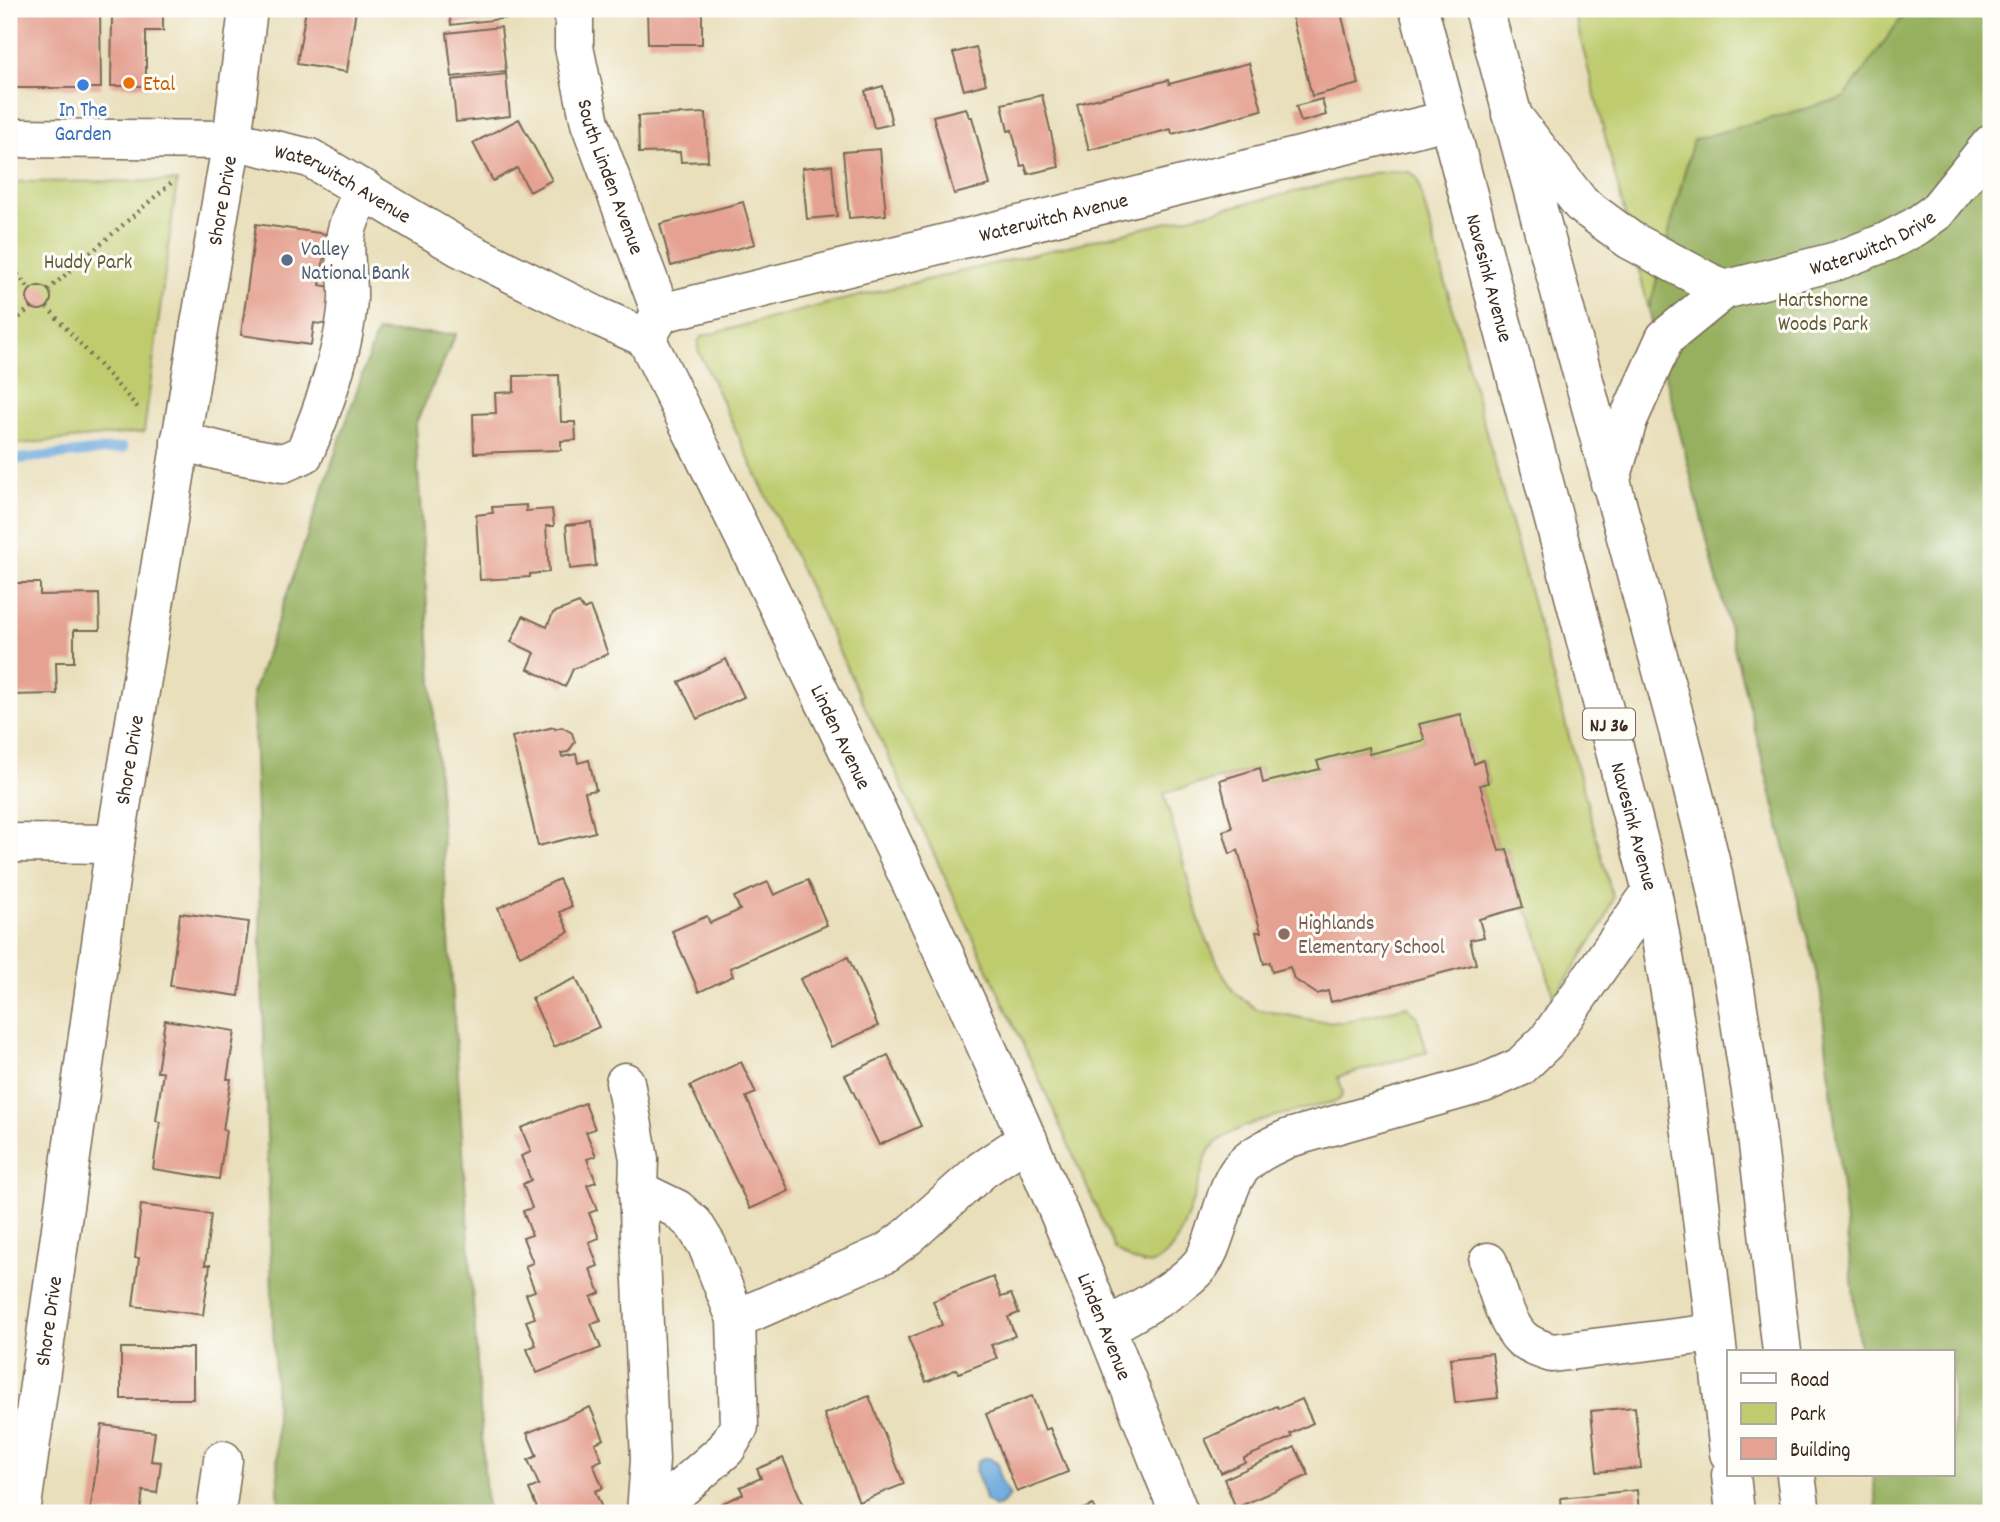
<svg xmlns="http://www.w3.org/2000/svg" width="2000" height="1522" font-family="Dekko,sans-serif">
  <style>
    .green { fill: #becc6e; stroke: #7c7b46; stroke-width: 2 }
    .forest { fill: #96b061; stroke: #686d40; stroke-width: 2 }
    .water { fill: #6ca9dd; stroke: #546a7e; stroke-width: 2 }
    .lines { fill: none; stroke-linecap: round; stroke-linejoin: round }
    .stream { stroke: #6ca9dd; stroke-width: 10 }
    .building { fill: #e5a292 }
    .minor-casing { stroke: #786955; stroke-width: 41 }
    .highway-casing { stroke: #786955; stroke-width: 41 }
    .path { stroke: #786955; stroke-width: 4.5; stroke-dasharray: 2 5; stroke-linecap: butt }
    .minor { stroke: #fff; stroke-width: 38 }
    .highway { stroke: #fff; stroke-width: 38 }
    .food-dot { fill: #e8710a; stroke: #fdfcf7; stroke-width: 2.5 }
    .shop-dot { fill: #3f7fe0; stroke: #fdfcf7; stroke-width: 2.5 }
    .service-dot { fill: #5c6f8a; stroke: #fdfcf7; stroke-width: 2.5 }
    .education-dot { fill: #8d6e63; stroke: #fdfcf7; stroke-width: 2.5 }
    .labels { text-anchor: middle; stroke-width: 6; stroke-linejoin: round; paint-order: stroke }
    .shield { fill: #fdfcf7; stroke: #75695f; stroke-width: 2 }
    .shield-label { font-size: 19px; font-weight: bold; fill: #3b2a1e }
    .food-label { font-size: 21px; fill: #c56008; stroke: #fdfcf7; text-anchor: start }
    .shop-label { font-size: 21px; fill: #366cbe; stroke: #fdfcf7 }
    .street-label { font-size: 21px; fill: #3b2a1e; stroke: #fdfcf7 }
    .service-label { font-size: 21px; fill: #4e5e75; stroke: #fdfcf7; text-anchor: start }
    .park-label { font-size: 21px; fill: #625b36; stroke: #fdfcf7 }
    .education-label { font-size: 21px; fill: #785e54; stroke: #fdfcf7; text-anchor: start }
  </style>
  <rect width="100%" height="100%" fill="#fdfcf7"/>
  <filter id="ink" filterUnits="userSpaceOnUse"><feTurbulence type="fractalNoise" baseFrequency=".0143" numOctaves="2"/><feDisplacementMap in="SourceGraphic" scale="14" xChannelSelector="R" yChannelSelector="G"/><feConvolveMatrix kernelMatrix="1 2 1 2 8 2 1 2 1" color-interpolation-filters="sRGB"/></filter>
  <filter id="wash" filterUnits="userSpaceOnUse"><feTurbulence type="fractalNoise" baseFrequency=".00686" numOctaves="4" result="noise"/><feDisplacementMap in="SourceGraphic" scale="28" xChannelSelector="R" yChannelSelector="G"/><feGaussianBlur stdDeviation="1.57" result="paint"/><feColorMatrix in="noise" values="0 0 0 0 0 0 0 0 0 0 0 0 0 0 0 0 0 1.4 0 .05"/><feComposite in="paint" operator="in"/></filter>
  <g filter="url(#wash)">
    <rect width="100%" height="100%" fill="#e9dfbb"/>
    <g class="green">
      <path d="M1573,9H1908L1844,98L1693,140L1649,310Z"/>
      <path d="M1393,171L1410,172L1417,178L1613,898L1604,922L1554,999L1533,920L1523,907L1507,849L1499,851L1480,785L1488,783L1483,761L1474,764L1460,714L1420,724L1425,740L1369,754L1367,747L1318,761L1320,769L1263,783L1260,768L1164,793L1201,927L1220,968L1234,992L1256,1009L1317,1021L1342,1022L1407,1006L1417,1016L1427,1052L1338,1077L1343,1092L1341,1098L1337,1101C1303,1110 1228,1122 1209,1151C1205,1157 1204,1166 1202,1172C1193,1196 1178,1272 1141,1263C1131,1261 1122,1254 1114,1248L1049,1100L698,350V342L702,336L842,300L1373,173Z"/>
      <path d="M177,181L144,432L9,445V182Z"/>
    </g>
    <g class="forest">
      <path d="M1908,9H1991V1513H1877L1873,1475H1953V1352H1860L1820,988L1649,310L1693,140L1844,98Z"/>
      <path d="M377,332L456,334L415,425L487,1513H279L253,693Z"/>
    </g>
    <path class="water" d="M983,1458H989L998,1464L1000,1479L1010,1496L1002,1504L995,1507L985,1500L982,1486L975,1471L978,1461Z"/>
    <g class="lines">
      <path class="stream" d="M9,460L123,448"/>
    </g>
    <g id="blocks">
      <g class="building">
        <path d="M9,9H100L101,88H9Z"/>
        <path d="M124,9H163V31H146V86H111L112,16L124,15Z"/>
        <path d="M306,9H356L347,72L297,64Z"/>
        <path d="M449,9H508L509,18L451,25Z"/>
        <path d="M647,9H702V44H648Z"/>
        <path d="M1290,9H1340L1359,84L1312,96Z"/>
        <path d="M501,27L506,71L452,77L447,33Z"/>
        <path d="M976,47L986,84L964,90L953,53Z"/>
        <path d="M1249,63L1262,110L1172,134L1171,129L1089,150L1077,104L1168,80L1169,84Z"/>
        <path d="M506,74L510,116L456,122L452,80Z"/>
        <path d="M883,86L892,124L874,128L865,91Z"/>
        <path d="M1042,95L1059,167L1028,174L1025,165L1021,166L1012,130L1008,131L1002,104Z"/>
        <path d="M1322,99L1326,115L1301,122L1296,106Z"/>
        <path d="M966,108L969,117H972L990,185L954,194L933,116Z"/>
        <path d="M706,113L708,161L681,162L680,152L639,153L638,116Z"/>
        <path d="M519,119L552,180L530,192L517,168L493,181L473,143Z"/>
        <path d="M880,149L886,215L849,218L843,152Z"/>
        <path d="M832,165L837,216L807,219L802,168Z"/>
        <path d="M743,202L755,244L671,266L660,224Z"/>
        <path d="M256,224L327,234L320,285L336,288L330,325L314,323L311,345L241,335Z"/>
        <circle cx="39" cy="298" r="12"/>
        <path d="M559,375L561,422H575L576,440L561,441V450L474,453L473,414L496,413L495,393L514,392V376Z"/>
        <path d="M526,505V511L552,509L554,526H546L549,572L530,574V577L480,580L476,515L493,513L492,507Z"/>
        <path d="M591,522L596,566L570,569L566,525Z"/>
        <path d="M9,583H40V595L99,594L100,630H74V662H56L57,694L9,695Z"/>
        <path d="M579,603L584,610L590,607L608,654L573,669L565,687L528,669L535,653L511,642L523,616L547,627L553,613Z"/>
        <path d="M726,659L744,697L697,719L679,682Z"/>
        <path d="M1461,714L1474,764L1483,760L1488,783L1480,785L1499,851L1507,849L1523,907L1479,919L1484,937L1470,940L1476,964L1331,1002L1328,991L1317,994L1294,979L1290,967L1272,972L1270,962L1264,964L1256,932H1261L1238,850L1230,854L1223,831L1232,828L1220,780L1260,768L1263,783L1320,769L1317,761L1368,747L1369,754L1425,740L1419,724Z"/>
        <path d="M554,727L555,729L562,727L572,733L575,742L568,752L561,753L562,757L576,754L578,763L589,760L596,790L585,792L595,832L538,846L512,737Z"/>
        <path d="M559,879L572,906L560,912L569,932L520,956L498,908Z"/>
        <path d="M808,880L827,925L730,968L733,976L699,992L672,931L707,916L710,923L740,910L734,897L768,882L774,895Z"/>
        <path d="M180,913L249,922L239,996L170,986Z"/>
        <path d="M848,957L878,1026L831,1047L800,979Z"/>
        <path d="M576,978L599,1027L554,1047L532,998Z"/>
        <path d="M165,1020L235,1031L227,1079H231L223,1130H226L219,1179L153,1169L160,1122L156,1121L163,1072H157Z"/>
        <path d="M888,1055L921,1126L879,1145L845,1075Z"/>
        <path d="M741,1062L756,1093L746,1097L789,1191L750,1209L690,1086Z"/>
        <path d="M585,1103L595,1129L586,1132L596,1156L587,1159L596,1182L587,1185L597,1210L589,1213L599,1238L589,1242L598,1266L590,1269L600,1293L591,1297L601,1321L591,1324L601,1348L537,1373L527,1349L536,1345L526,1321L535,1318L526,1294L535,1291L525,1266L533,1263L523,1238L532,1235L523,1211L532,1208L523,1184L531,1180L521,1156L531,1152L521,1128Z"/>
        <path d="M141,1205L211,1214L205,1265H210L203,1315L133,1306L139,1258H135Z"/>
        <path d="M993,1277L1001,1297L1011,1294L1019,1313L1008,1317L1015,1336L991,1345L997,1358L959,1373L957,1369L926,1382L908,1338L942,1325L933,1301Z"/>
        <rect x="121" y="1348" width="72" height="51"/>
        <path d="M1492,1353L1498,1398L1455,1403L1450,1358Z"/>
        <path d="M869,1396L904,1484L859,1502L824,1414Z"/>
        <path d="M1032,1396L1045,1430L1050,1428L1068,1472L1017,1492L986,1414Z"/>
        <path d="M1302,1399L1313,1423L1290,1434L1292,1437L1244,1458L1245,1462L1221,1473L1205,1439L1277,1406L1279,1409Z"/>
        <path d="M590,1407L604,1439L595,1443L602,1460L593,1464L603,1488L595,1491L604,1513H539L529,1489L539,1485L528,1460L537,1456L527,1433Z"/>
        <path d="M1635,1407L1641,1468L1597,1472L1591,1411Z"/>
        <path d="M102,1425L155,1432L151,1461L161,1462L157,1493L143,1491L140,1513H90Z"/>
        <path d="M1295,1447L1309,1475L1236,1508L1224,1479Z"/>
        <path d="M783,1458L807,1513H721L718,1505L743,1494L740,1487L761,1478L757,1469Z"/>
        <path d="M1637,1490L1639,1513H1562L1561,1498Z"/>
        <path d="M1093,1505L1096,1513H1073Z"/>
      </g>
    </g>
  </g>
  <g filter="url(#ink)">
    <use href="#blocks" fill-opacity="0" stroke="#786955" stroke-width="2"/>
    <g class="lines">
      <defs>
        <g id="minor">
          <path id="s1" d="M574,9V47L590,123L661,313L648,335"/>
          <path d="M1511,114L1581,204L1630,240L1724,290"/>
          <path id="s2" d="M9,138L232,140L310,158L459,247L597,316L646,338"/>
          <path id="s3" d="M661,313L1447,120"/>
          <path id="s4" d="M646,338C777,604 910,869 1028,1141C1082,1264 1130,1388 1179,1513"/>
          <path d="M180,441L228,453L283,463L304,454C323,411 345,347 348,299C349,278 343,256 346,234C349,218 357,204 364,189"/>
          <path id="s5" d="M1610,483L1628,420L1665,338L1724,290L1837,261L1886,242L1915,227L1936,212L1991,144"/>
          <path d="M9,843L115,844"/>
          <path d="M625,1082L639,1159L638,1190L650,1460L646,1513"/>
          <path d="M638,1190L677,1209L694,1224L707,1245L736,1319L739,1427L726,1449L653,1513"/>
          <path d="M1488,1262C1496,1283 1505,1323 1522,1339C1530,1346 1542,1350 1552,1353L1715,1333"/>
          <path d="M736,1319L886,1253L907,1237L982,1170L1028,1139"/>
          <path d="M1107,1328C1136,1310 1180,1290 1201,1264C1210,1252 1213,1239 1218,1225C1234,1171 1235,1162 1289,1138L1484,1083L1520,1067L1547,1041L1652,891"/>
          <path id="s6" d="M21,1513L115,844L200,324L232,140L248,9"/>
          <path d="M216,1513L223,1460"/>
        </g>
        <g id="highway">
          <path id="s7" d="M1419,9L1652,891C1688,1077 1708,1265 1729,1453"/>
          <path d="M1484,9L1678,730L1710,859L1734,983L1754,1110L1782,1352"/>
          <path d="M1731,1475L1735,1513"/>
          <path d="M1796,1475L1801,1513"/>
        </g>
      </defs>
      <use href="#minor" class="minor-casing"/>
      <use href="#highway" class="highway-casing"/>
      <g class="path">
        <path d="M9,263L30,290"/>
        <path d="M48,290L171,183"/>
        <path d="M47,307L140,410"/>
        <path d="M9,327L32,306"/>
      </g>
      <use href="#minor" class="minor"/>
      <use href="#highway" class="highway"/>
    </g>
  </g>
  <circle class="food-dot" cx="129" cy="83" r="7"/>
  <circle class="shop-dot" cx="83" cy="85" r="7"/>
  <circle class="service-dot" cx="287" cy="260" r="7"/>
  <circle class="education-dot" cx="1284" cy="934" r="7"/>
  <g class="labels">
    <rect class="shield" x="1583" y="708.5" width="52" height="31" rx="5"/>
    <g class="shield-label">
      <text x="1609" y="731">NJ 36</text>
    </g>
    <g class="food-label">
      <text x="143" y="90">Etal</text>
    </g>
    <g class="shop-label">
      <text x="83" y="116">In The<tspan x="83" dy="24">Garden</tspan></text>
    </g>
    <g class="street-label">
      <text dy="7" stroke="none"><textPath href="#s1" startOffset="173">South Linden Avenue</textPath></text>
      <text dy="7" stroke="none"><textPath href="#s2" startOffset="343">Waterwitch Avenue</textPath></text>
      <text dy="7" stroke="none"><textPath href="#s6" startOffset="1328">Shore Drive</textPath></text>
      <text dy="7" stroke="none"><textPath href="#s3" startOffset="404">Waterwitch Avenue</textPath></text>
      <text dy="7" stroke="none"><textPath href="#s5" startOffset="388">Waterwitch Drive</textPath></text>
      <text dy="7" stroke="none"><textPath href="#s7" startOffset="278">Navesink Avenue</textPath></text>
      <text dy="7" stroke="none"><textPath href="#s4" startOffset="444">Linden Avenue</textPath></text>
      <text dy="7" stroke="none"><textPath href="#s6" startOffset="761">Shore Drive</textPath></text>
      <text dy="7" stroke="none"><textPath href="#s7" startOffset="845">Navesink Avenue</textPath></text>
      <text dy="7" stroke="none"><textPath href="#s6" startOffset="194">Shore Drive</textPath></text>
      <text dy="7" stroke="none"><textPath href="#s4" startOffset="1090">Linden Avenue</textPath></text>
    </g>
    <g class="service-label">
      <text x="301" y="255">Valley<tspan x="301" dy="24">National Bank</tspan></text>
    </g>
    <g class="park-label">
      <text x="88" y="268">Huddy Park</text>
      <text x="1823" y="306">Hartshorne<tspan x="1823" dy="24">Woods Park</tspan></text>
    </g>
    <g class="education-label">
      <text x="1298" y="929">Highlands<tspan x="1298" dy="24">Elementary School</tspan></text>
    </g>
  </g>
  <rect width="2000" height="1522" fill="none" stroke="#fdfcf7" stroke-width="35"/>
  <rect x="1727" y="1350" width="228" height="126" fill="#fdfcf7" stroke="#afa8a0" stroke-width="2"/>
  <rect x="1741" y="1373" width="35" height="10" fill="#ffffff" stroke="#afa8a0" stroke-width="2"/>
  <text x="1790" y="1386" font-size="21" fill="#3b2a1e">Road</text>
  <rect x="1741" y="1403" width="35" height="21" fill="#becc6e" stroke="#afa8a0" stroke-width="2"/>
  <text x="1790" y="1420" font-size="21" fill="#3b2a1e">Park</text>
  <rect x="1741" y="1438" width="35" height="21" fill="#e5a292" stroke="#afa8a0" stroke-width="2"/>
  <text x="1790" y="1456" font-size="21" fill="#3b2a1e">Building</text>
</svg>
